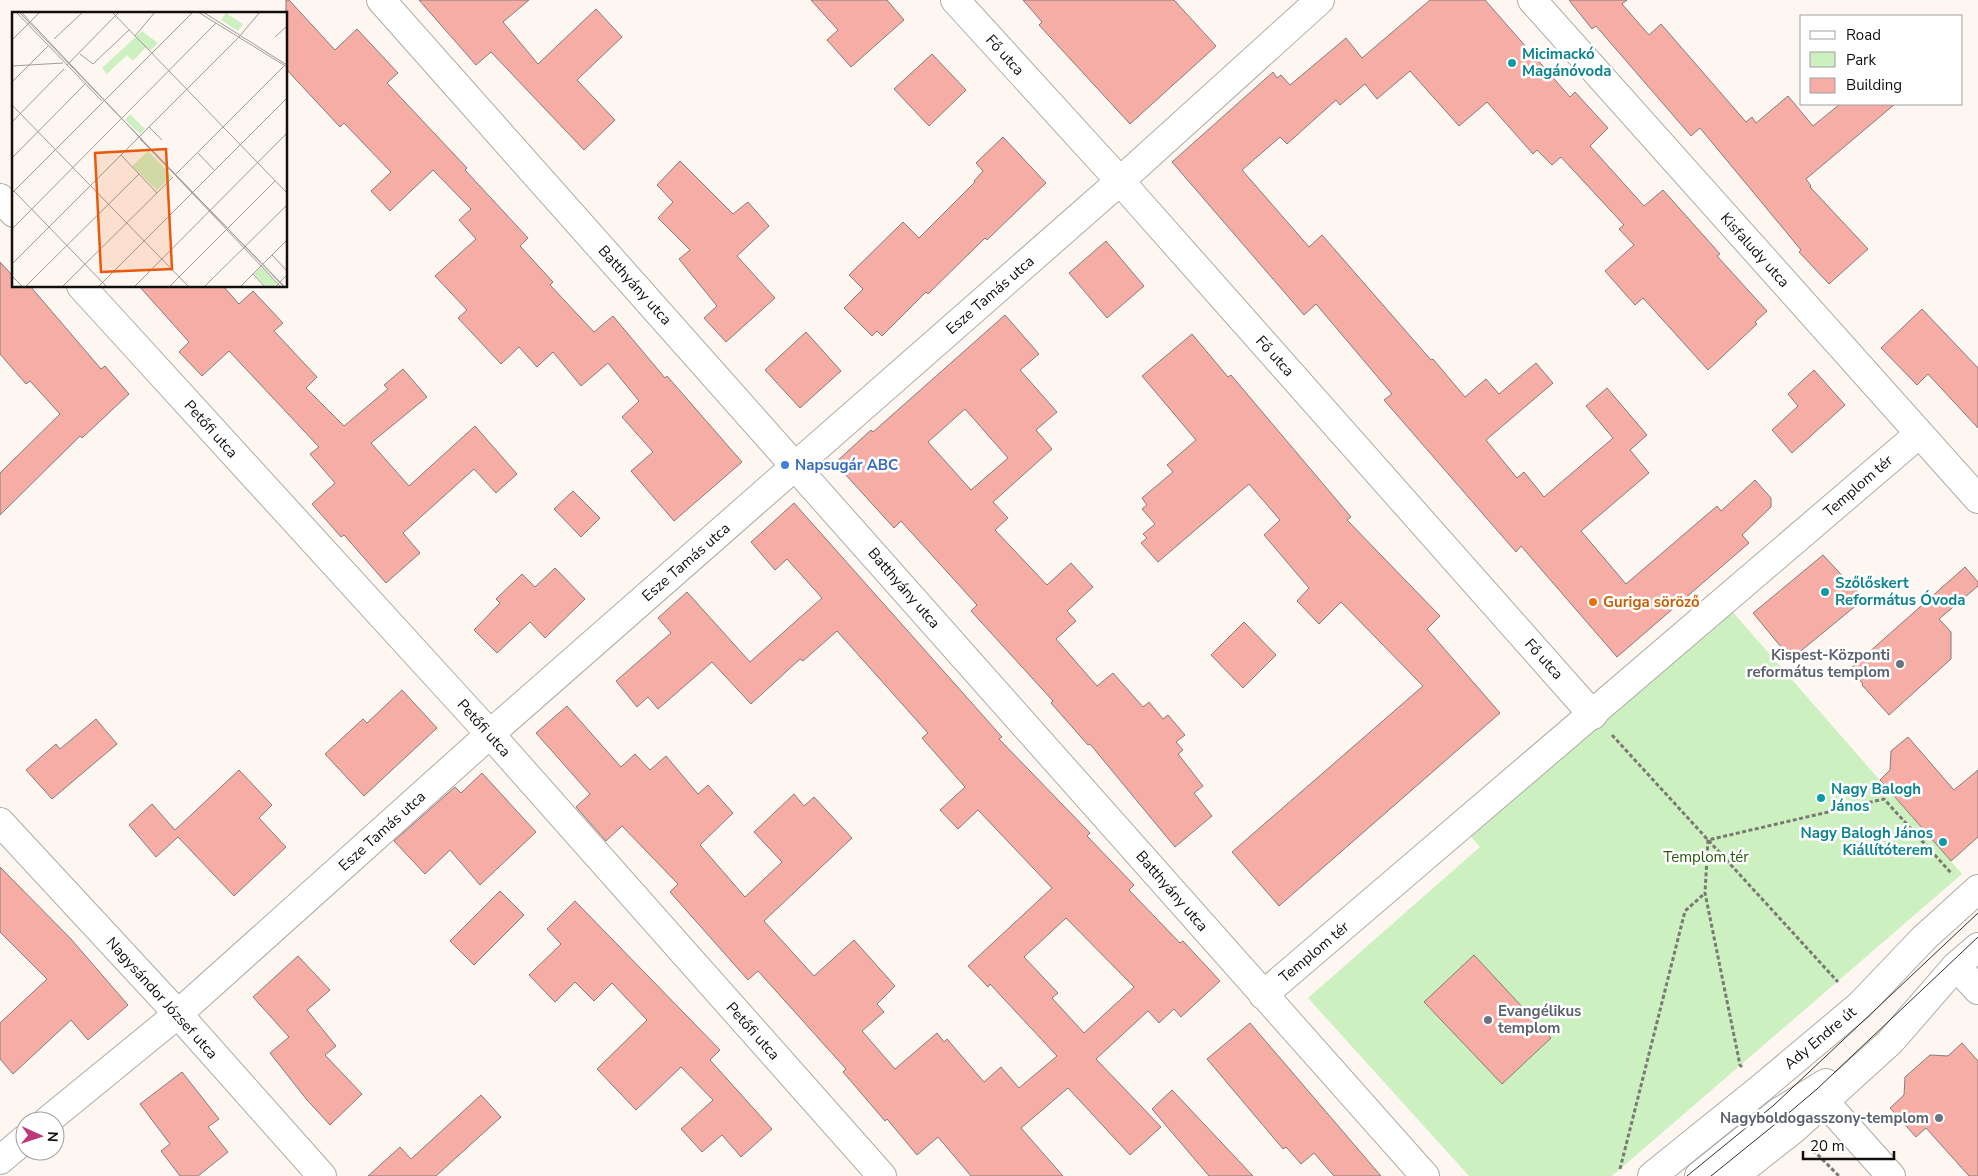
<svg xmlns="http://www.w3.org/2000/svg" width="1978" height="1176" font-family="'Nunito Sans',sans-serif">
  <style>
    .green { fill: #cdf0c0 }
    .building { fill: #f6ada6; stroke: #847c7b; fill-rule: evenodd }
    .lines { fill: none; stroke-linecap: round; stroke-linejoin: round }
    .minor-casing { stroke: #b0aaa5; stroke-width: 30 }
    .path { stroke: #7c7874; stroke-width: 3; stroke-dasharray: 4 2.5; stroke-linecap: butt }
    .minor { stroke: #fff; stroke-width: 28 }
    .tram { stroke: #322f2d; stroke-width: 1 }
    .culture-dot { fill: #0f9aa8; stroke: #fff; stroke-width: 2 }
    .shop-dot { fill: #3f7fe0; stroke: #fff; stroke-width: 2 }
    .food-dot { fill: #e8710a; stroke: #fff; stroke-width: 2 }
    .worship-dot { fill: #6b7280; stroke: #fff; stroke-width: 2 }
    .labels { text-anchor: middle; stroke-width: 5; stroke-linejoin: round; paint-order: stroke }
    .culture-label { font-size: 15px; font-weight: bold; fill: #0d838f; stroke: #fff; text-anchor: start }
    .street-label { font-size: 15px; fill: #110f0d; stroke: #fff }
    .shop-label { font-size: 15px; font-weight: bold; fill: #366cbe; stroke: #fff; text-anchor: start }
    .food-label { font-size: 15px; font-weight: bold; fill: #c56008; stroke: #fff; text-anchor: start }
    .worship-label { font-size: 15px; font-weight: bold; fill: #5b616d; stroke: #fff; text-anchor: end }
    .park-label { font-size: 15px; fill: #28590b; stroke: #fff }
    .inset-road { fill: none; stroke: #9f9a96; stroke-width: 1 }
    .view { fill: #e8590c; fill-opacity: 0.15; stroke: #e8590c; stroke-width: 2.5 }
    .inset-edge { fill: none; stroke: #110f0d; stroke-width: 2.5 }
  </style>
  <rect width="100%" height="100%" fill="#fef7f1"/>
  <path class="green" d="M1724,602L1962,874L1612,1176H1469L1308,998L1480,847L1462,826Z"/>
  <g class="building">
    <path d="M286,0H289L335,50L357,29L398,73L387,83L467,168L465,170L528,238L520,246L553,282L550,285L594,332L613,316L665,378L667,376L742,462L674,521L631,471L653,452L622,417L639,401L608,363L581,386L553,352L537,367L519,347L501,364L458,318L467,310L435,276L476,239L459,220L471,209L433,170L390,211L371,191L391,172L344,123L340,127L286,69Z"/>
    <path d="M419,0H529L503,22L538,64L596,9L622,37L577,80L615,120L584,150L491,52L476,65Z"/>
    <path d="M811,0H887L904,20L851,67L827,40L838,30Z"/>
    <path d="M1023,0H1174L1216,46L1130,124L1039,25L1042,22Z"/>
    <path d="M1430,0H1485L1570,97L1575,92L1608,128L1590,146L1644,206L1663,190L1720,254L1717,256L1767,311L1755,322L1757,324L1708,370L1643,298L1635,305L1605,271L1634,245L1619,229L1624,225L1561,157L1552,165L1537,150L1533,154L1487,102L1459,126L1410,71L1377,99L1365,84L1340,105L1336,100L1287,144L1280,137L1242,170L1309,247L1322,235L1431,360L1433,359L1465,397L1486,379L1499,394L1536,363L1553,383L1486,440L1517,478L1524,472L1544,497L1613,438L1586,406L1607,388L1647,435L1630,450L1649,473L1581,531L1626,584L1717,506L1721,511L1755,480L1771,498V507L1742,535L1749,543L1617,657L1521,546L1516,552L1430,453L1384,400L1392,394L1316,304L1304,315L1172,162L1273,72L1277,78L1281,75L1290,85L1346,38L1362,58Z"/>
    <path d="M1569,0H1627L1622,4L1649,35L1661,24L1746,122L1752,117L1756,123L1788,96L1813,126L1840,104H1895L1806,179L1811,186L1810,187L1868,249L1829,284L1799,252L1801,250L1700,128L1691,136L1596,26L1592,29Z"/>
    <path d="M932,54L966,90L929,126L894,89Z"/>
    <path d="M1003,137L1046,183L987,240L985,238L928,294L926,292L882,336L877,331L872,336L844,308L863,289L849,275L903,222L919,238L975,182L974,181L983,171L976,163Z"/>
    <path d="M680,161L733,214L748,202L769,226L737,256L775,298L726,342L704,318L717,306L679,259L690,250L658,218L673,202L657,185Z"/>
    <path d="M1106,241L1144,286L1107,318L1069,273Z"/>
    <path d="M0,262L14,277V286H30L101,369L105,366L129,394L82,438L80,436L0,515V473L60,414L30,381L26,384L0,354Z"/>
    <path d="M139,286H223L239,304L253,291L283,323L274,331L317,377L306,388L344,426L388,389L384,385L403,369L427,397L371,443L409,486L475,426L517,474L496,493L474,469L403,533L420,553L386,583L344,535L341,537L312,504L335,483L310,454L319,447L229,351L202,376L179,352L189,342Z"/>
    <path d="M1922,309L1978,368V428L1928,374L1917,385L1881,348Z"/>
    <path d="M1005,315L1039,354L1020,370L1057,412L1036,430L1052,449L993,502L1008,518L995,530L1047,585L1071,563L1093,587L1067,611L1076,621L1056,639L1097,686L1113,673L1143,707L1149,702L1163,719L1168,715L1185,735L1176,742L1183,750L1178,754L1203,786L1194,793L1212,816L1175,847L1090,744L1088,745L1051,703L1053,701L971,611L977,605L901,521L894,528L835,463L871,430L873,432ZM965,409L1008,458L971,490L928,442Z"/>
    <path d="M806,332L841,371L800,408L765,370Z"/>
    <path d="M1192,334L1228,377L1231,375L1351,517L1347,520L1440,616L1427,629L1500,713L1279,906L1232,852L1423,686L1341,602L1319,624L1297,601L1309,588L1264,535L1280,520L1249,484L1158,562L1141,543L1147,538L1143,534L1155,524L1142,509L1147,505L1142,498L1173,472L1167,465L1196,440L1142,376Z"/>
    <path d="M1814,370L1845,405L1792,453L1772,430L1798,406L1788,394Z"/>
    <path d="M573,491L600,518L581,537L554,509Z"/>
    <path d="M794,503L1002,737L999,739L1090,833L1087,836L1134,885L1129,890L1180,943L1183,941L1220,981L1181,1017L1174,1009L1159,1023L1148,1011L1096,1059L1161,1127L1130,1155L1068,1088L1021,1128L1063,1176H971L938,1137L917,1155L887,1119L885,1121L843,1072L846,1069L758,971L748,980L670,892L678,884L622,826L606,841L576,807L590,794L536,733L567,706L621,767L635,754L650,770L666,756L698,794L708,785L733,813L700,845L745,897L782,862L754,832L794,794L804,806L814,797L852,838L764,921L814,976L854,940L895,986L877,1004L884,1012L862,1031L895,1069L937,1033L944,1042L947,1039L984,1082L1001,1067L1019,1088L1057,1056L990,984L988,987L968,966L1052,888L978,810L958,829L940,810L965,787L922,738L928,733L837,631L803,661L800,659L751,704L712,662L658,709L648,697L637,707L616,681L671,633L658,618L687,592L750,662L822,598L787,559L775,570L751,542ZM1066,918L1134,987L1084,1033L1052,998L1058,993L1024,957Z"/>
    <path d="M1823,555L1864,599L1791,659L1753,613Z"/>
    <path d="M1965,567L1978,582V586L1939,619L1951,632V659L1889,715L1862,685L1863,684L1850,669Z"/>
    <path d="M555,568L585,599L545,638L530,622L497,653L474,630L500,603L496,599L522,574L535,587Z"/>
    <path d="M1244,622L1276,655L1243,688L1211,655Z"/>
    <path d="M402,690L437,728L364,796L325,754L363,719L367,723Z"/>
    <path d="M96,719L117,744L52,799L26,770L56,744L60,749Z"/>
    <path d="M1908,737L1954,790L1978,770V837L1951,861L1880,780L1890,770L1891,751Z"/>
    <path d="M239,770L272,805L259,818L286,847L234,896L178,837L156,857L129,825L152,804L175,830Z"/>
    <path d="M482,773L536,832L480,885L450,850L425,874L394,841L455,787L461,793Z"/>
    <path d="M0,867L71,939L128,1005L88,1040L71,1020L13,1074L0,1059V1023L47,979L0,932Z"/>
    <path d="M500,891L524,915L474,965L450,941Z"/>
    <path d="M575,901L720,1050L710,1060L772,1129L741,1157L722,1135L702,1152L681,1129L713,1100L681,1067L636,1110L597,1069L647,1020L612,983L594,1001L575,982L555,1002L529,975L561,944L547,929Z"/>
    <path d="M1474,955L1551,1038L1502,1084L1424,1002Z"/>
    <path d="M298,956L330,990L307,1010L336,1046L325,1055L362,1094L330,1125L307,1100L270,1053L289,1037L253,997Z"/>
    <path d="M1250,1023L1381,1176H1334L1314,1153L1301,1164L1286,1147L1283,1149L1207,1059Z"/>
    <path d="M1962,1043L1978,1061V1176H1969L1926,1128L1916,1137L1890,1108L1904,1095L1905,1077L1930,1055L1948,1056Z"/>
    <path d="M182,1072L219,1119L208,1127L228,1152L198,1176H180L161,1151L170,1144L140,1104Z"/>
    <path d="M1172,1090L1253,1176H1209L1152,1109Z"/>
    <path d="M481,1095L501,1117L436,1176H368L400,1147L411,1159Z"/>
  </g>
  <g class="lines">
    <defs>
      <g id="minor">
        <path d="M381,0L1425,1176"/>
        <path d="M955,0L1120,181L1593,715"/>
        <path d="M1532,0L1978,499"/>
        <path d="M0,198L14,213"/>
        <path d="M81,286L490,734L882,1176"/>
        <path d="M0,822L178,1014L322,1176"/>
        <path d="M1956,966L1978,990"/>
        <path d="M1263,995L1919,434"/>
        <path d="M1824,1101L1891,1176"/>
        <path d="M47,1121L178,1014L490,734L1120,181L1320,0"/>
        <path d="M0,1160L25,1139"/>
        <path d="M1652,1176L1760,1089L1860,1005L1924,938L1978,889"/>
        <path d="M1699,1176L1779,1112L1826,1083"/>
        <path d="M1734,1176L1794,1129L1890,1042L1956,966L1978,947"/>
      </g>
    </defs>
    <use href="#minor" class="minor-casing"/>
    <g class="path">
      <path d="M1612,735L1838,982"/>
      <path d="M1742,1067L1740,1065L1705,893L1708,840L1884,799L1952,874"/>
      <path d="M1813,1150L1839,1176"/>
      <path d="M1620,1169L1685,911L1704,894"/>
    </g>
    <use href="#minor" class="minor"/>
    <g class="tram">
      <path d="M1687,1176L1774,1105L1978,913"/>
      <path d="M1711,1176L1784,1117L1817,1089L1978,937"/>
    </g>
  </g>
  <g class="culture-dot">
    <circle cx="1512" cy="63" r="5"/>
    <circle cx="1825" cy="592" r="5"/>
    <circle cx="1821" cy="798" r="5"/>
    <circle cx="1943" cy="842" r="5"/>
  </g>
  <circle class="shop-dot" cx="785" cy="465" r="5"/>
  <circle class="food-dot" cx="1593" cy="602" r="5"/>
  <g class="worship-dot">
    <circle cx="1900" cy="664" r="5"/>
    <circle cx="1488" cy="1020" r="5"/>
    <circle cx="1939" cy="1118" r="5"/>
  </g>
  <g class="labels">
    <g class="culture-label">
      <text x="1522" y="59">Micimackó<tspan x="1522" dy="17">Magánóvoda</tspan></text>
      <text x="1835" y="588">Szőlőskert<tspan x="1835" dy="17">Református Óvoda</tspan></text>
      <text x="1831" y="794">Nagy Balogh<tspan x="1831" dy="17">János</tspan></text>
      <text x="1933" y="838" text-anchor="end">Nagy Balogh János<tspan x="1933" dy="17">Kiállítóterem</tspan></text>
    </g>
    <g class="street-label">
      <text transform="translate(1005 55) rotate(48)" y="5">Fő utca</text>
      <text transform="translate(1755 250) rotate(48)" y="5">Kisfaludy utca</text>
      <text transform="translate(635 285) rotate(48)" y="5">Batthyány utca</text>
      <text transform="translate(990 295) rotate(-41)" y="5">Esze Tamás utca</text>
      <text transform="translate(1275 356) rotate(48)" y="5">Fő utca</text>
      <text transform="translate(211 429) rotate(48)" y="5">Petőfi utca</text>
      <text transform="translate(1858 486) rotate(-41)" y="5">Templom tér</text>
      <text transform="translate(686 562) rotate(-41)" y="5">Esze Tamás utca</text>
      <text transform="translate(904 588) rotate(49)" y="5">Batthyány utca</text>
      <text transform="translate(1544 659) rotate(48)" y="5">Fő utca</text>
      <text transform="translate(484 728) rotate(48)" y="5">Petőfi utca</text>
      <text transform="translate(382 831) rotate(-42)" y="5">Esze Tamás utca</text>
      <text transform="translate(1172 891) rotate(49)" y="5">Batthyány utca</text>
      <text transform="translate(1314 952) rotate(-40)" y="5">Templom tér</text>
      <text transform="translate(162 998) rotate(48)" y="5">Nagysándor József utca</text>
      <text transform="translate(753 1031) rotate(48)" y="5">Petőfi utca</text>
      <text transform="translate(1820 1038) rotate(-40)" y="5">Ady Endre út</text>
    </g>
    <g class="shop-label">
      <text x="795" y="470">Napsugár ABC</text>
    </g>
    <g class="food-label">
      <text x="1603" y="607">Guriga söröző</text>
    </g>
    <g class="worship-label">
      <text x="1890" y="660">Kispest-Központi<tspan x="1890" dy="17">református templom</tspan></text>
      <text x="1498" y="1016" text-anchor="start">Evangélikus<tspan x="1498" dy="17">templom</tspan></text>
      <text x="1929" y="1123">Nagyboldogasszony-templom</text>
    </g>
    <g class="park-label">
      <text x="1706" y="862">Templom tér</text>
    </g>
  </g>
  <g transform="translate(12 12)">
    <rect width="275" height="275" fill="#fef7f1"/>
    <path d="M214,1L231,12L226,19L209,8ZM130,19L146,31L138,39L134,35L121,49L115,43L95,62L90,56ZM118,102L133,117L128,122L113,108ZM136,139L160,164L145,178L120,154ZM249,255L265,271L261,275H254L242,262Z" fill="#cdf0c0"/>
    <path class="inset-road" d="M4,0L90,89M7,0L272,275M9,0L269,275M100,0L275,181M186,0L275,55M191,0L275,53M123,24L143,0M227,25L248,0M263,25L275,14M42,27L71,0M0,28L28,0M68,42L81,52L117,18M55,53L107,0M0,54L51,51M0,70L36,34M0,93L177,275M0,110L52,57M137,115L150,128M128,127L273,275M186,141L203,159M109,143L145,181M0,146L73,72M164,162L272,54M2,179L95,275M0,181L181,0M0,217L204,11M260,243L275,259M0,252L227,25M241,262L253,275M0,264L11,275M13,275L127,162M50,275L161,165M86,275L275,86M122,275L275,121M157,275L263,169M192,275L275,193M228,275L275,228M263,275L275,263"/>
    <path class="view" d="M154,137L160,257L89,260L83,141Z"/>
    <rect width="275" height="275" class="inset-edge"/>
  </g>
  <rect x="1800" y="15" width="162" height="90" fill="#ffffff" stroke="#a09f9e"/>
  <rect x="1810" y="31" width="25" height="8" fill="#ffffff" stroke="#a09f9e"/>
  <text x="1846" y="40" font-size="15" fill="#110f0d">Road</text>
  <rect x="1810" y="52" width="25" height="15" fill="#cdf0c0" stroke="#a09f9e"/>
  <text x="1846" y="65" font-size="15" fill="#110f0d">Park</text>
  <rect x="1810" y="78" width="25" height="15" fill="#f6ada6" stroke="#a09f9e"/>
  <text x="1846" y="90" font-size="15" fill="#110f0d">Building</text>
  <g transform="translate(40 1136) rotate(93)"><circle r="24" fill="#ffffff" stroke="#a09f9e"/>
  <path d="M0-4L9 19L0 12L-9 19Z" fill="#be3777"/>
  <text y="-8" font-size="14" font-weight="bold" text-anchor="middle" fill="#110f0d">N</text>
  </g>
  <path d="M1803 1151v8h91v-8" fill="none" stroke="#110f0d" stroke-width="2.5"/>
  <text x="1810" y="1151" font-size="15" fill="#110f0d" stroke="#ffffff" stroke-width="4" paint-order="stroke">20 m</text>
</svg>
